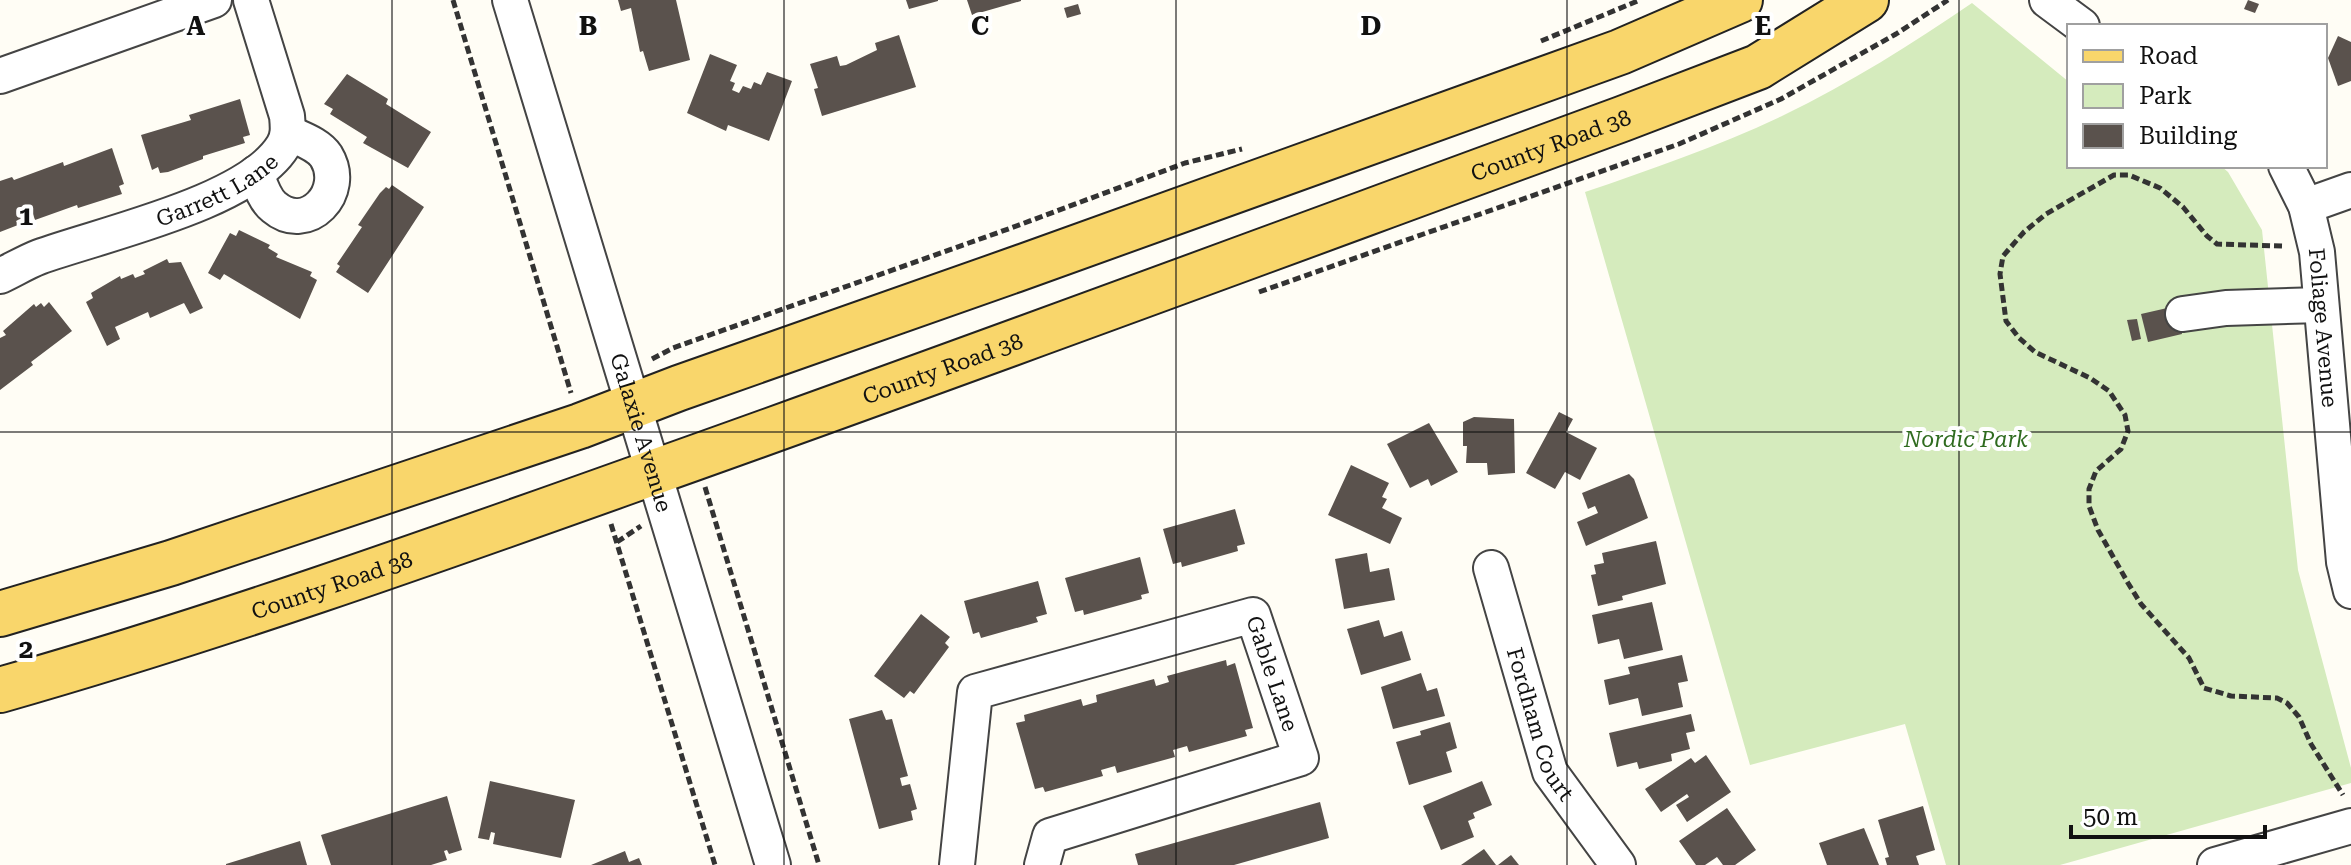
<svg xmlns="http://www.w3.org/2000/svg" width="2351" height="865" font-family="'Roboto Serif',serif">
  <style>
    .green { fill: #d5ebbd }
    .building { fill: #5a524d }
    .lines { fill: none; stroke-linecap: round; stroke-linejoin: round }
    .minor-casing { stroke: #444; stroke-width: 38 }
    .major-casing { stroke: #222; stroke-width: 48 }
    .path { stroke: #333; stroke-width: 5; stroke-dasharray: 8 4; stroke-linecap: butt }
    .minor { stroke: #fff; stroke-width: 34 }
    .major { stroke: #f9d66b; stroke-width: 44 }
    .grid { fill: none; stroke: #111; stroke-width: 2; stroke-opacity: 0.55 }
    .labels { text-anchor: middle; stroke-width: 8; stroke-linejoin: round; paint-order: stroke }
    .street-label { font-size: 22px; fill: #111; stroke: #fff }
    .park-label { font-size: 22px; font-style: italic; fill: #2f6b1f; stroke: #fff }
    .grid-label { font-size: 26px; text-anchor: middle; font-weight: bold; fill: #111; stroke: #fff; stroke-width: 8; stroke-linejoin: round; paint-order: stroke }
  </style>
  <rect width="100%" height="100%" fill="#fffdf5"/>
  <path class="green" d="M1972,3L2069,82V166H2221L2228,172L2262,230L2298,570L2351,768V783L2060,865H1946L1905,724L1750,765L1585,192C1652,169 1719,146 1784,115C1850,83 1912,44 1972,3Z"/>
  <g class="building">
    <path d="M618,0H676L690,60L649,71L643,51L640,52L631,8L621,11Z"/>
    <path d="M906,0H938V1L909,9Z"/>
    <path d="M967,0H1021V1L972,15Z"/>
    <path d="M2248,0L2259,4L2255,13L2244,9Z"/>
    <path d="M1078,4L1081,14L1067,18L1064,8Z"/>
    <path d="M899,35L916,87L822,116L814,89L818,88L810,64L837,56L840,66L846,65L877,50L875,43Z"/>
    <path d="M2338,36L2351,42V81L2338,86L2328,58Z"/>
    <path d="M710,54L737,65L730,81L735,83L732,90L739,93L743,86L751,89L754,82L761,85L767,72L792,81L769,141L728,125L726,131L687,113Z"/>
    <path d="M347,74L388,99L386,104L431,132L408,168L363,143L367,137L330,114L333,109L324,104Z"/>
    <path d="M240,99L250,135L243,137L245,143L203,156V159L168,172L160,173L158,167L152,170L141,135L191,120L189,115Z"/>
    <path d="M112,148L124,184L119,186L122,194L78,208L77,205L35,220L33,214L16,221L18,225L0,232V181L12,177L14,180L63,162L64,166Z"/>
    <path d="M392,185L424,207L368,293L336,272L340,266L337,264L362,227L358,225L380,193L386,187L389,189Z"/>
    <path d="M239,230L270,245L268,248L278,254L276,257L312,272L310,276L317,280L300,319L224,274L220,280L208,273L230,233L236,236Z"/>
    <path d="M167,259L169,263L181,262L203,308L190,314L184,303L150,318L148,312L115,327L120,339L107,346L86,302L93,298L91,293L120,276L121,279L133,274L135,278L145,274L143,271Z"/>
    <path d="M49,302L72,331L31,362L33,365L0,390V338L6,335L3,331L34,304L36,307L41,303L44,307Z"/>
    <path d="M2176,306L2182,334L2148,342L2141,314Z"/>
    <path d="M2137,319L2141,339L2132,341L2127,320Z"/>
    <path d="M1559,412L1573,419L1566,432L1597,448L1580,480L1565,472L1555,489L1526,473Z"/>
    <path d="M1474,417L1514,419L1515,473L1488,475L1487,463H1466L1467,446H1463V422Z"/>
    <path d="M1429,423L1458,472L1431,486L1428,479L1410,488L1387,444Z"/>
    <path d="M1351,465L1389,483L1382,497L1387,499L1382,508L1402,518L1390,544L1328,515Z"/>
    <path d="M1629,474L1634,479L1648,518L1586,546L1577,522L1598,513L1595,506L1588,509L1582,493Z"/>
    <path d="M1235,509L1245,544L1237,546L1238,551L1182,567L1181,562L1173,564L1163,529Z"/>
    <path d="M1656,541L1666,584L1622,596L1623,600L1598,606L1591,575L1596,574L1594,565L1604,563L1602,553Z"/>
    <path d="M1367,553L1370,572L1389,568L1395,600L1344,609L1335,559Z"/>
    <path d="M1140,557L1149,593L1141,595L1142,599L1084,615L1083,610L1075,612L1065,578Z"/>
    <path d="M1038,581L1047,614L1036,617L1038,622L981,638L979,632L973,634L964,601Z"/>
    <path d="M1652,602L1663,650L1624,659L1619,639L1598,644L1592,615Z"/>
    <path d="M921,614L950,637L945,643L949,647L914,694L910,691L904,698L874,676Z"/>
    <path d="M1379,620L1384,637L1402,631L1411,660L1361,675L1347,629Z"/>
    <path d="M1682,655L1688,681L1678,683L1683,707L1642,716L1638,698L1609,705L1604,680L1630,674L1628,667Z"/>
    <path d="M1226,660L1227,666L1235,663L1253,728L1245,730L1247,736L1189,752L1187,746L1173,750L1175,757L1117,773L1115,766L1101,770L1103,776L1045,792L1043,787L1035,789L1016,723L1025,721L1024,715L1081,699L1083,706L1097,702L1096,695L1154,679L1156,686L1169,682L1167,676Z"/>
    <path d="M1421,673L1427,691L1437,688L1445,716L1393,729L1381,687Z"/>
    <path d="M882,710L886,720L892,719L908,776L900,778L902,786L910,784L917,809L911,811L913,820L879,829L849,719Z"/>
    <path d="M1691,714L1695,731L1686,733L1690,749L1671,754L1672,761L1639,769L1637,762L1617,767L1609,733Z"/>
    <path d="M1450,722L1457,748L1446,752L1452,772L1409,785L1396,742L1421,735L1420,731Z"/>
    <path d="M1706,755L1731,792L1687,822L1676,805L1689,797L1687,794L1661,812L1645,789L1691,758L1695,763Z"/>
    <path d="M490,781L575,800L561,858L493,844L495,833L491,832L489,840L478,838Z"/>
    <path d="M1482,781L1492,805L1473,813L1475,818L1468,821L1474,837L1441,850L1423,806Z"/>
    <path d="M447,796L462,850L449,854L447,850L444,851L447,860L431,865H331L321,835Z"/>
    <path d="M1320,802L1329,838L1234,865H1138L1135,854Z"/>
    <path d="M1923,806L1935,850L1916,856L1919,865H1887L1885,858L1889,857L1878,820Z"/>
    <path d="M1727,808L1756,850L1735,865H1723L1717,857L1705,865H1696L1679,841Z"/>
    <path d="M1864,828L1879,865H1827L1819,843Z"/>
    <path d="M300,841L307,865H226V864Z"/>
    <path d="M1484,849L1496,865H1461Z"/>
    <path d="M625,851L629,862L639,858L642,865H591Z"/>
    <path d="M1511,855L1519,865H1498Z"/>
  </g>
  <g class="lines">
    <defs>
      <g id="minor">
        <path id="s1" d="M510,0L773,865"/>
        <path d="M2047,0L2082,26"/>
        <path d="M0,76L214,0"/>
        <path id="s2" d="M2286,166L2306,206L2317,252L2344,562L2351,591"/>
        <path d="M256,173C260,184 264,199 274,207C307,235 348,192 326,156C318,144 301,139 289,133"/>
        <path d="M2306,206L2351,190"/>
        <path id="s3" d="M0,276C13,270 26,262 39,257C102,234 248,203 283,146C289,136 288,127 287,116L251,0"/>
        <path d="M2183,314L2226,308L2321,305"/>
        <path id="s4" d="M1491,568L1550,772L1618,865"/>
        <path id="s5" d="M957,865L975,692L1253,615L1301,758L1050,836L1042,865"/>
        <path d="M2215,865L2351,826"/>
      </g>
      <g id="major">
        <path d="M0,614L171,563L580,426L679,388L1014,270L1620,52L1740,0"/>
        <path id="s6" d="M0,690C214,629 422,555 632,480C963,363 1292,240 1622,119L1758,67L1866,0"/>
      </g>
    </defs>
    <use href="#minor" class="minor-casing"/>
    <use href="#major" class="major-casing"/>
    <g class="path">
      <path d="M453,0L571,393"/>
      <path d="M1541,41L1640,0"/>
      <path d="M2282,246L2217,244L2207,236L2183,207L2160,188L2129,175H2114L2046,214L2024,232L2003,256L2000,274L2006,321L2019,338L2035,352L2090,378L2109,391L2125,415L2128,431L2121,449L2096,471L2089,489V506L2098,530L2128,583L2141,604L2189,658L2204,688L2231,696L2277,698L2287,703L2299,717L2311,744L2343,795"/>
      <path d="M1259,292L1679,144L1781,99L1896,34L1948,0"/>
      <path d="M652,359L673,348L1011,228L1185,163L1242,149"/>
      <path d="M705,487L819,865"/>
      <path d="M611,524L715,865"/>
      <path d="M617,542L641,526"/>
    </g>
    <use href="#minor" class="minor"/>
    <use href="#major" class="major"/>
  </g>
  <path class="grid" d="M392,0V865M784,0V865M1176,0V865M1567,0V865M1959,0V865M0,432H2351"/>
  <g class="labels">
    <g class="street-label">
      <text dy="8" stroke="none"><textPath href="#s6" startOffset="1644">County Road 38</textPath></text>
      <text dy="8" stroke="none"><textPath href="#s3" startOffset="234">Garrett Lane</textPath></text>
      <text dy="8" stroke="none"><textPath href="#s2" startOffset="168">Foliage Avenue</textPath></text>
      <text dy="8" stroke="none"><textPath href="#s6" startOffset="996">County Road 38</textPath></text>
      <text dy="8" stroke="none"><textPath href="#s1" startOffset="452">Galaxie Avenue</textPath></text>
      <text dy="8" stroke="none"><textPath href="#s6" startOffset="348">County Road 38</textPath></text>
      <text dy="8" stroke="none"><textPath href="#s5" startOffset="524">Gable Lane</textPath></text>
      <text dy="8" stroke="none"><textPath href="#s4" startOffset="164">Fordham Court</textPath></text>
    </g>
    <g class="park-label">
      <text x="1966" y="447">Nordic Park</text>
    </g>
  </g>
  <g class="grid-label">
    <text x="196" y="35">A</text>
    <text x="588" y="35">B</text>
    <text x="980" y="35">C</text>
    <text x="1371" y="35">D</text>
    <text x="1763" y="35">E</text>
    <text x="26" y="225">1</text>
    <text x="26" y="658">2</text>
  </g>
  <rect x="2067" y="24" width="260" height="144" fill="#ffffff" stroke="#a0a0a0" stroke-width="2"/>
  <rect x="2083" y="50" width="40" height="12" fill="#f9d66b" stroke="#a0a0a0" stroke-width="2"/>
  <text x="2139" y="64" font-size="24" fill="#111111">Road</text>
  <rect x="2083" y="84" width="40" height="24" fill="#d5ebbd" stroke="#a0a0a0" stroke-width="2"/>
  <text x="2139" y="104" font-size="24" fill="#111111">Park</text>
  <rect x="2083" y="124" width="40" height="24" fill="#5a524d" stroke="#a0a0a0" stroke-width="2"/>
  <text x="2139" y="144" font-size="24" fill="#111111">Building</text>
  <path d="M2071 825v12h194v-12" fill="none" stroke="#111111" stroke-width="4"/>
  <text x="2083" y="825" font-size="24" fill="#111111" stroke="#ffffff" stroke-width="6" paint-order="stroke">50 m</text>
</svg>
